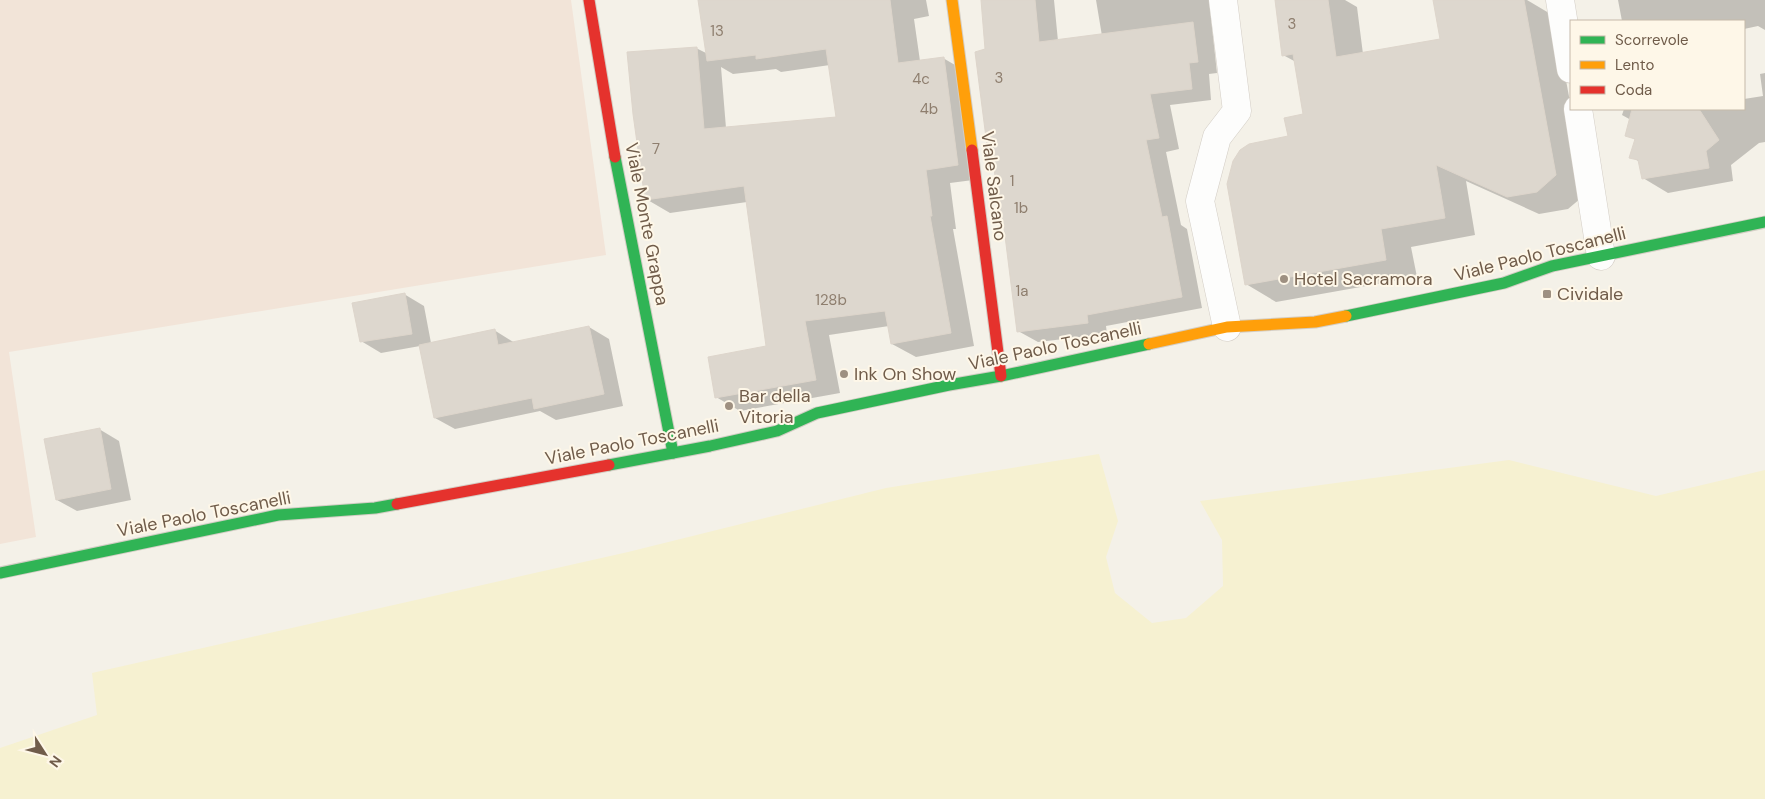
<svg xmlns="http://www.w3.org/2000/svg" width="1765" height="799" font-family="'DM Sans',sans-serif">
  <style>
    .commercial { fill: #f2e4d8 }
    .sand { fill: #f6f1d1 }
    .shadow { fill: #0003; fill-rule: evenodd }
    .building { fill: #ddd7ce; stroke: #ddd5cb }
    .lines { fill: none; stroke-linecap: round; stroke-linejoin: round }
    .street-casing { stroke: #d3cdc5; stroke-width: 29 }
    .fast-casing { stroke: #d3cdc4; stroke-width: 13 }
    .slow-casing { stroke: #d3cdc4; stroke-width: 13 }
    .jam-casing { stroke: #d3cdc4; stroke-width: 13 }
    .street { stroke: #fdfdfc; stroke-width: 28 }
    .fast { stroke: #30b455; stroke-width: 11 }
    .slow { stroke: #ff9f0a; stroke-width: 11 }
    .jam { stroke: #e5322d; stroke-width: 11 }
    .poi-dot { fill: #9e9081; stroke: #fef7e8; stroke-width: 2 }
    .labels { text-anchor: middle; stroke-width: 4; stroke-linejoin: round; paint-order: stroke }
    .number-label { font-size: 15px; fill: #8e7e6e }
    .street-label { font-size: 18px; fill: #705c4a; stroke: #fef7e8 }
    .poi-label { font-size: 18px; fill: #705c4a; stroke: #fef7e8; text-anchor: start }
  </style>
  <rect width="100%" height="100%" fill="#f4f1e8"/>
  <path class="commercial" d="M0,0H571L606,255L9,352L36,537L0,544Z"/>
  <path class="sand" d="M1099,454L1118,521L1106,557L1115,593L1152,623L1186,618L1223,586L1222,540L1200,501L1509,460L1656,496L1765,470V799H0V748L97,715L92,673L628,552L886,488Z"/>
  <g class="shadow">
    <path d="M699,0H926L929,16L914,19L920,61L943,58L967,72L981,179L950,183L956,229H953L974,346L916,357L892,344L889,326L829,335L840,393L740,411L716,397L767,347L747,202L670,213L646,199L696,48L708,54ZM830,65L837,118L726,128L721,67L733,74L776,69L781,72Z"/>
    <path d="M982,0H1054L1058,41L1102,36L1096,0H1209L1217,73L1209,74L1211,100L1170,105L1179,149L1166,152L1181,225L1187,229L1202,308L1106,326L1107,334L1038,342L1018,331L1005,221L995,164L990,161L986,50Z"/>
    <path d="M1276,0H1345L1357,7L1363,54L1442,40L1434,0H1527L1554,16L1587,193L1568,209L1539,214L1466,181L1475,235L1411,247L1417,277L1276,302L1246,284L1289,137L1304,115L1296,62L1283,55Z"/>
    <path d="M1618,0H1765V30L1758,26L1744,29V21H1622Z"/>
    <path d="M1765,73V142L1759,143L1731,165L1733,181L1668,193L1643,178L1640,162L1631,157L1636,140L1627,135L1631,120L1622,115L1624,109H1744V99L1763,96L1760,74Z"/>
    <path d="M404,294L424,306L431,343L494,330L515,343L589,327L609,339L623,406L556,420L540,411L455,429L435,418L420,346L381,353L361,341Z"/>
    <path d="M99,429L119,441L131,500L77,511L57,500Z"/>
  </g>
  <g class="building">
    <path d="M698,0H890L898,63L944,57L958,165L926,170L932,216H930L951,333L891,344L885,311L805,321L816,380L715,398L708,357L766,346L744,186L645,200L633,114L627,52L697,47L704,129L836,117L826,49L756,59V55L707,61Z"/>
    <path d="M981,0H1035L1039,42L1193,22L1198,62L1189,63L1192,89L1150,94L1159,138L1146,140L1162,217L1167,216L1182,297L1087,315L1088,323L1017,332L1003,220H1001L993,161H989L975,52L985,49Z"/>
    <path d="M1275,0H1328L1336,57L1440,39L1433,0H1524L1556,175L1537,192L1507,197L1436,165L1445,218L1381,229L1386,260L1245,285L1227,184L1233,161L1240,150L1249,144L1288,136L1284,118L1303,114L1293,54L1282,56Z"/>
    <path d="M1632,109H1699L1719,140L1706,151L1709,168L1642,179L1638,160L1629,158L1635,139L1625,136Z"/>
    <path d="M405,293L412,334L360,342L352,303Z"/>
    <path d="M589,326L604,394L534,409L532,398L434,418L419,345L495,329L498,345Z"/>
    <path d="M100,428L111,489L56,500L44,439Z"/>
  </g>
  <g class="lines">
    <defs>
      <g id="street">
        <path d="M1223,0L1237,111L1217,137L1200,201L1227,327"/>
        <path d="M1560,0L1571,69"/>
        <path d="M1578,109L1601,256"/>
      </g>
      <g id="fast">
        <path d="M615,157L673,453"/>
        <path d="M1346,316L1504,283L1552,266L1765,222"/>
        <path d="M609,465L710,446L777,431L817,413L949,385L1001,376L1149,344"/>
        <path d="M0,573L278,515L375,508L397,504"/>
      </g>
      <g id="slow">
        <path d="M952,0L972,150"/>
        <path d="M1149,344L1227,327L1315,322L1346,316"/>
      </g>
      <g id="jam">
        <path d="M589,0L615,157"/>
        <path d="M972,150L1001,376"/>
        <path d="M397,504L609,465"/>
      </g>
    </defs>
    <use href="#street" class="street-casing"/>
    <use href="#fast" class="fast-casing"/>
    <use href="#slow" class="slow-casing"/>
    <use href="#jam" class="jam-casing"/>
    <use href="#street" class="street"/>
    <use href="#fast" class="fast"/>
    <use href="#slow" class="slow"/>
    <use href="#jam" class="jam"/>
  </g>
  <g class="poi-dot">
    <circle cx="1284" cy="279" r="5"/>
    <rect x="1542" y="289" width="10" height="10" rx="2.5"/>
    <circle cx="844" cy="374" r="5"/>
    <circle cx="729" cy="406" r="5"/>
  </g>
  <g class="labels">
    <g class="number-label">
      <text x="1292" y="29">3</text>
      <text x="717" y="36">13</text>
      <text x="999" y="83">3</text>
      <text x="921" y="84">4c</text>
      <text x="929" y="114">4b</text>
      <text x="656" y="154">7</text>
      <text x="1012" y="186">1</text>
      <text x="1021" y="213">1b</text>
      <text x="1022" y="296">1a</text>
      <text x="831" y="305">128b</text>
    </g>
    <g class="street-label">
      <text transform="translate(994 186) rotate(83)" y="6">Viale Salcano</text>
      <text transform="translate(647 224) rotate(79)" y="6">Viale Monte Grappa</text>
      <text transform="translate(1540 254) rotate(-14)" y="6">Viale Paolo Toscanelli</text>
      <text transform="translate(1055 346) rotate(-12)" y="6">Viale Paolo Toscanelli</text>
      <text transform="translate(632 442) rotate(-11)" y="6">Viale Paolo Toscanelli</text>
      <text transform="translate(204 514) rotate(-11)" y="6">Viale Paolo Toscanelli</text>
    </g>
    <g class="poi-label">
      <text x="1294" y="285">Hotel Sacramora</text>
      <text x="1557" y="300">Cividale</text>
      <text x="854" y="380">Ink On Show</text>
      <text x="739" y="402">Bar della<tspan x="739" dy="21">Vitoria</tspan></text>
    </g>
  </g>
  <rect x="1570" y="20" width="175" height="90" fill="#fef7e8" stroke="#c5b9a9"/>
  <rect x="1580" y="36" width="25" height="8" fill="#30b455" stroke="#c5b9a9"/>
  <text x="1615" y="45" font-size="15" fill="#705c4a">Scorrevole</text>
  <rect x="1580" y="61" width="25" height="8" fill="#ff9f0a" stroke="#c5b9a9"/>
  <text x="1615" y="70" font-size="15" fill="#705c4a">Lento</text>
  <rect x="1580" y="86" width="25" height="8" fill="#e5322d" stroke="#c5b9a9"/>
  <text x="1615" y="95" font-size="15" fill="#705c4a">Coda</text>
  <g transform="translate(45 754) rotate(126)" stroke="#fef7e8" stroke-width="4" paint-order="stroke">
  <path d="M0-4L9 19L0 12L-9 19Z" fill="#705c4a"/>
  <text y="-8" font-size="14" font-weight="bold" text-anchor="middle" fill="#705c4a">N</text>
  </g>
</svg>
